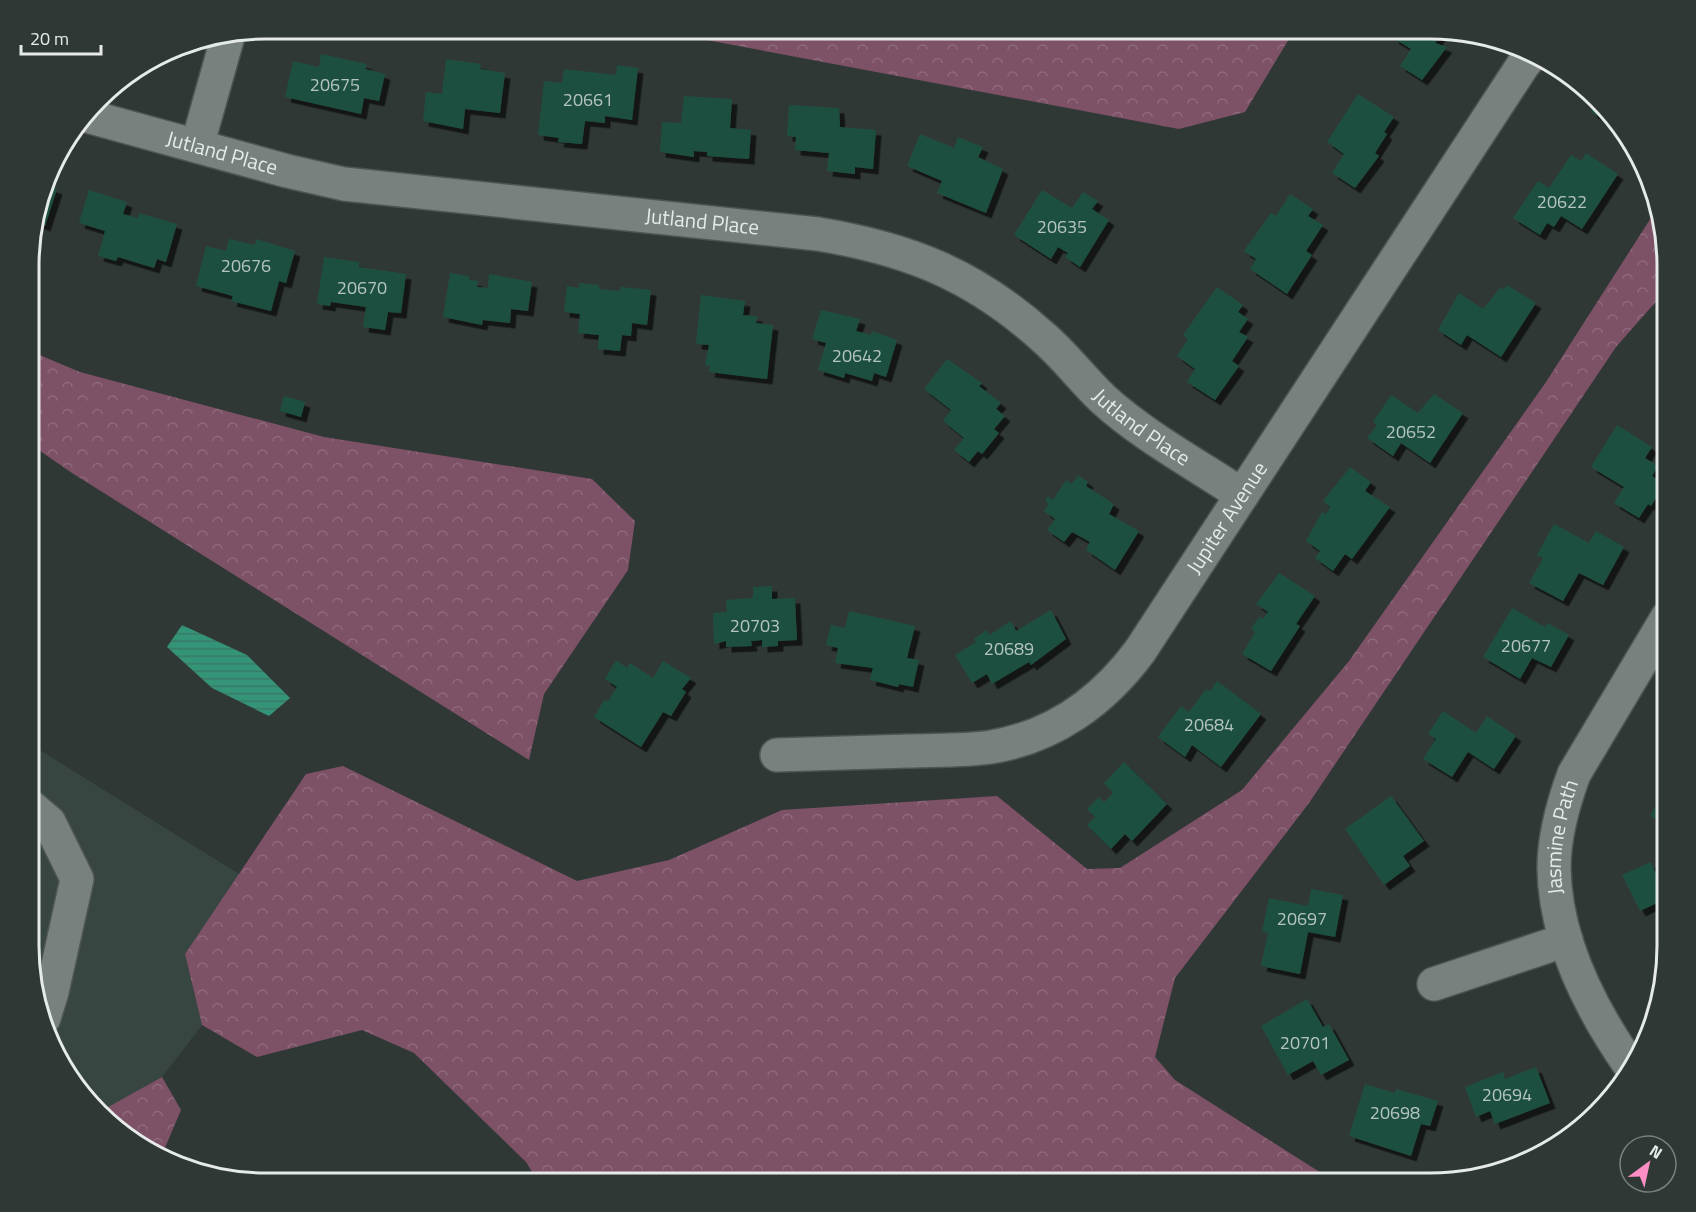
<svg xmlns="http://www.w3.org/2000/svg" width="1696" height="1212" font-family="'Titillium Web',sans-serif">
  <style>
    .built { fill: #374640 }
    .forest { fill: url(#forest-crowns) }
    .water { fill: url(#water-rules) }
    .building { fill: #1f5041; filter: url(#shadow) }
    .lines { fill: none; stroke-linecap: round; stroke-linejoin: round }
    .minor-casing { stroke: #4e5451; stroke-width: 36 }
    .minor { stroke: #78817e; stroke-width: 33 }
    .labels { text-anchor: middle; stroke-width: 5; stroke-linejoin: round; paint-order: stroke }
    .number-label { font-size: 18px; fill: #b4c4bf }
    .street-label { font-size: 21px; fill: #e6ebe9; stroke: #303835 }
    .rim { fill: none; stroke: #e6ebe9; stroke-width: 3 }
  </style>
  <defs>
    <pattern id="forest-crowns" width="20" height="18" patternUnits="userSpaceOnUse" patternTransform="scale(1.5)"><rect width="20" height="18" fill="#7d5166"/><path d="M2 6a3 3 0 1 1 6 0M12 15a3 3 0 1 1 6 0" fill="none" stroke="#8f6a7c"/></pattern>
    <pattern id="water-rules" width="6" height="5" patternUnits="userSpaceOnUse" patternTransform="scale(1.5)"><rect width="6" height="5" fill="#349478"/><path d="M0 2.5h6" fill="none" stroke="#3a7966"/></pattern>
    <filter id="shadow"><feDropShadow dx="5.5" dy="5.5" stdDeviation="0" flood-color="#0009"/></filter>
  </defs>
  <rect width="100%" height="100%" fill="#303835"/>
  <path class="built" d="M30,744L239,874L185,954L202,1025L162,1077L101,1111L60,1065L30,977Z"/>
  <g class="forest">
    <path d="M648,29H1295L1245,112L1179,129Z"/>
    <path d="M1656,210L1667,251V289L1616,347L1309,803L1175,978L1155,1057L1175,1080L1337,1183H539L526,1162L414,1053L362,1030L257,1057L202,1025L185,954L306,774L343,766L577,881L669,860L782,810L997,796L1087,869L1120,868L1242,790L1349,661L1546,382Z"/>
    <path d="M30,351L80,372L324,437L592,479L635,521L628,570L544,694L529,760L72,473L30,444Z"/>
    <path d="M162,1077L181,1110L161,1157L121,1134L101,1111Z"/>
  </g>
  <path class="water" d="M182,625L247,655L290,698L269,716L212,688L167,647Z"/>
  <g class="building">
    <path d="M1398,29H1444L1435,43L1447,47L1422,80L1400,66L1411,49L1393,38Z"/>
    <path d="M321,54L367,64L365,69L385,74L379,101L364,98L361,114L285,97L293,61L319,67Z"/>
    <path d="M446,59L481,64L480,69L505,73L500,113L465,109L463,129L423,121L426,92L442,94Z"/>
    <path d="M617,65L638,68L632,120L605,116V123L585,121L582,144L558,142L559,138L538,135L544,81L562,83L564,69L616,75Z"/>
    <path d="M1358,94L1394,117L1384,132L1387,134L1375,153L1379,156L1355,188L1332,173L1344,154L1327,142Z"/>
    <path d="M684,96L732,99L730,128L751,130L749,159L707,156V152L694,151V157L660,152L662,122L681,123Z"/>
    <path d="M1596,103L1615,126H1614L1591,112Z"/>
    <path d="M789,105L839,108L840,127L876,130L873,169L855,167V174L827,171L829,153L795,150L796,137L787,136Z"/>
    <path d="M920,134L954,148L958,137L983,147L978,157L1003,169L986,213L937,193L942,181L907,166Z"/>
    <path d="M1586,153L1618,174L1582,229L1561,216L1554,227L1547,223L1540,235L1513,218L1538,181L1549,188L1571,155L1581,161Z"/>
    <path d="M46,185L57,189L45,226L34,222Z"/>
    <path d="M89,190L127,202L123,214L138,218L139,213L177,224L166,262L157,259L154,268L118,257L116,261L98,256L105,231L79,223Z"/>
    <path d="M1042,190L1072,208L1083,192L1098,201L1092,209L1109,220L1080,267L1065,257L1068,253L1058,247L1051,259L1014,235Z"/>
    <path d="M1290,194L1313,209L1308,216L1323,225L1306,251L1312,255L1287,294L1250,269L1256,259L1244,251L1271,213L1276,216Z"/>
    <path d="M229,239L255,245L256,239L295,251L286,283L279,281L271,311L231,301L233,296L196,286L206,246L226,251Z"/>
    <path d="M324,257L359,262V267L406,274L401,313L388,312L385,330L363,327L366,307L331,302L330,306L317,304Z"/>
    <path d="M450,273L469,276V280L478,281L477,287L488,288L489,274L532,282L528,311L511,309L510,323L483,320L482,325L443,317Z"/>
    <path d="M579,283L599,285V289L620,291V287L651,290L647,325L632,323L631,336L622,335L620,351L598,349L599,335L578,333L580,314L564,312L567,286L579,288Z"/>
    <path d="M1507,285L1536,303L1501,357L1467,335L1461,345L1438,330L1459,293L1483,309L1501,287L1504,290Z"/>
    <path d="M1217,287L1243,305L1238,312L1248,319L1239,332L1248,337L1232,361L1239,366L1215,400L1187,382L1195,369L1177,356L1188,339L1183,335Z"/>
    <path d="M701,295L745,301L743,315L757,316L756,323L773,325L767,379L709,372L710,366L705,365L709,345L696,344Z"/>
    <path d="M821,310L860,319L856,331L871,335L872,331L897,340L886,377L874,373L872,381L845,373L844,378L818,370L826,343L812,339Z"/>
    <path d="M947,359L982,383L979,386L1001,403L996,409L1005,416L994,429L999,433L982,454L978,451L969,462L954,450L964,438L943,421L951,410L924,389Z"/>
    <path d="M1434,394L1463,413L1430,463L1401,443L1393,456L1367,438L1377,425L1373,422L1391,395L1418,413Z"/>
    <path d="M284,396L305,402L301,417L280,411Z"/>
    <path d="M1617,425L1652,447L1645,458L1658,466L1652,476L1665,484L1651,506L1648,504L1639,518L1614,503L1624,487L1591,467Z"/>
    <path d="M1350,467L1371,482L1365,491L1390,507L1352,559L1345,554L1333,571L1315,558L1320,551L1306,541L1322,512L1326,514L1330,507L1323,501Z"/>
    <path d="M1078,475L1088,482L1086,486L1114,504L1109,514L1139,531L1115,570L1086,550L1090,542L1072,532L1064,542L1047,530L1055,519L1044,511L1049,504L1045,501L1048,496L1053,500L1066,480L1072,484Z"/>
    <path d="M1554,524L1589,543L1596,531L1624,547L1603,585L1579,573L1563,601L1529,583L1543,558L1537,555Z"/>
    <path d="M1279,573L1315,596L1296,624L1300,626L1271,671L1242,654L1255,632L1251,629L1259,617L1263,619L1268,612L1256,604Z"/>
    <path d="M772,586V599L795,598L797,640L778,641V646L762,647V640L751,641L752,646L726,647V641L714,644L713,613L727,612L726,600L753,598V587Z"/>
    <path d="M1512,608L1545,627L1548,623L1569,635L1551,667L1532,658L1520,679L1483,657Z"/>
    <path d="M1051,610L1066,639L1031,665L1029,662L992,684L987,674L972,683L955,655L976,642L974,639L987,630L989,635L1011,621L1016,631Z"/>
    <path d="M849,611L915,626L907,658L919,660L913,687L899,684L898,687L870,680L873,668L835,663L838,648L826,645L831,625L845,628Z"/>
    <path d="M616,660L627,668L630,663L653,678L663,661L691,678L682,689L686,692L671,716L663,712L641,747L594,717L604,700L608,701L617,687L605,679Z"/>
    <path d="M1217,681L1261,714L1221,767L1192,745L1185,757L1158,737L1181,706L1189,712L1206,689L1210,691Z"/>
    <path d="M1443,711L1476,733L1487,716L1516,736L1494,769L1468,752L1452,777L1423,759L1436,739L1428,734Z"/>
    <path d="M1124,762L1167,804L1132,841L1125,834L1111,849L1087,825L1095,817L1087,809L1099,797L1104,802L1113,793L1104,783Z"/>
    <path d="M1667,787V826L1650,816Z"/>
    <path d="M1391,796L1424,841L1403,856L1410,866L1384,885L1345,829Z"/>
    <path d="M1651,862L1656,874L1667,869V923L1657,903L1640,911L1622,875Z"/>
    <path d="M1311,889L1343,895L1335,937L1308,932L1300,974L1261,966L1268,933L1262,932L1269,898L1308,906Z"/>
    <path d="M1307,999L1323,1027L1329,1024L1349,1060L1321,1075L1313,1061L1288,1075L1261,1026Z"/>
    <path d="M1536,1067L1550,1103L1495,1124L1490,1111L1476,1117L1465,1087L1503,1072L1505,1079Z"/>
    <path d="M1365,1084L1395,1093L1396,1089L1438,1101L1430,1126L1421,1124L1411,1156L1349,1136Z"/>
  </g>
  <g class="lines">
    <defs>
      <g id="minor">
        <path id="s1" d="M87,116L287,171L344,184L818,234C909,249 974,275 1043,337C1065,356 1082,379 1103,399C1142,435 1197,465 1242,495"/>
        <path d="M197,146L228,36"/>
        <path id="s2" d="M777,755C821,754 865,752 909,751C936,750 964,751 991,747C1053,737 1103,701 1140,651L1523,65L1533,53"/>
        <path d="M30,806L49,822L77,879L52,992L44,1018"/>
        <path d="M1434,984L1566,940"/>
        <path id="s3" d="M1631,1067C1591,1010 1555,939 1554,868C1554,836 1563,804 1574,774L1667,618"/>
      </g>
    </defs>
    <use href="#minor" class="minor-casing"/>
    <use href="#minor" class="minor"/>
  </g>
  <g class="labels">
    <g class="number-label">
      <text x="335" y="91">20675</text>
      <text x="588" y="106">20661</text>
      <text x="1562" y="208">20622</text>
      <text x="1062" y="233">20635</text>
      <text x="246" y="272">20676</text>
      <text x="362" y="294">20670</text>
      <text x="857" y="362">20642</text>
      <text x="1411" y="438">20652</text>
      <text x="755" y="632">20703</text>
      <text x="1526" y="652">20677</text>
      <text x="1009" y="655">20689</text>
      <text x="1209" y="731">20684</text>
      <text x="1302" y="925">20697</text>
      <text x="1305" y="1049">20701</text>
      <text x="1507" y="1101">20694</text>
      <text x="1395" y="1119">20698</text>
    </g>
    <g class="street-label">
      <text dy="7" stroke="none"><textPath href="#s1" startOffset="140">Jutland Place</textPath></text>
      <text dy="7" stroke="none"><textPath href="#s1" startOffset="626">Jutland Place</textPath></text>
      <text dy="7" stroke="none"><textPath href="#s1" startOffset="1128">Jutland Place</textPath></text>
      <text dy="7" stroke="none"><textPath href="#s2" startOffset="555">Jupiter Avenue</textPath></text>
      <text dy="7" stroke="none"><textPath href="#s3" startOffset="248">Jasmine Path</textPath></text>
    </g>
  </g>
  <path d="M0 0H1696V1212H0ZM266 39H1430A227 227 0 0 1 1657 266V946A227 227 0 0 1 1430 1173H266A227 227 0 0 1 39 946V266A227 227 0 0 1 266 39Z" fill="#303835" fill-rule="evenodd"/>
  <path class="rim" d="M266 39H1430A227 227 0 0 1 1657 266V946A227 227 0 0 1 1430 1173H266A227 227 0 0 1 39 946V266A227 227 0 0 1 266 39Z"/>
  <g transform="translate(1648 1164) rotate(33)"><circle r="28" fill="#303835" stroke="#79807d" stroke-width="1.5"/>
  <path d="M0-4.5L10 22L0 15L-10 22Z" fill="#fb8fc5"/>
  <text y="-9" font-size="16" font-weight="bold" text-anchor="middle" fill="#e6ebe9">N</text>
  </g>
  <path d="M21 45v9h80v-9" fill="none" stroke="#e6ebe9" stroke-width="3"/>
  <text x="30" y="45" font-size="18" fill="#e6ebe9" stroke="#303835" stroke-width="4.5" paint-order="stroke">20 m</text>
</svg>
